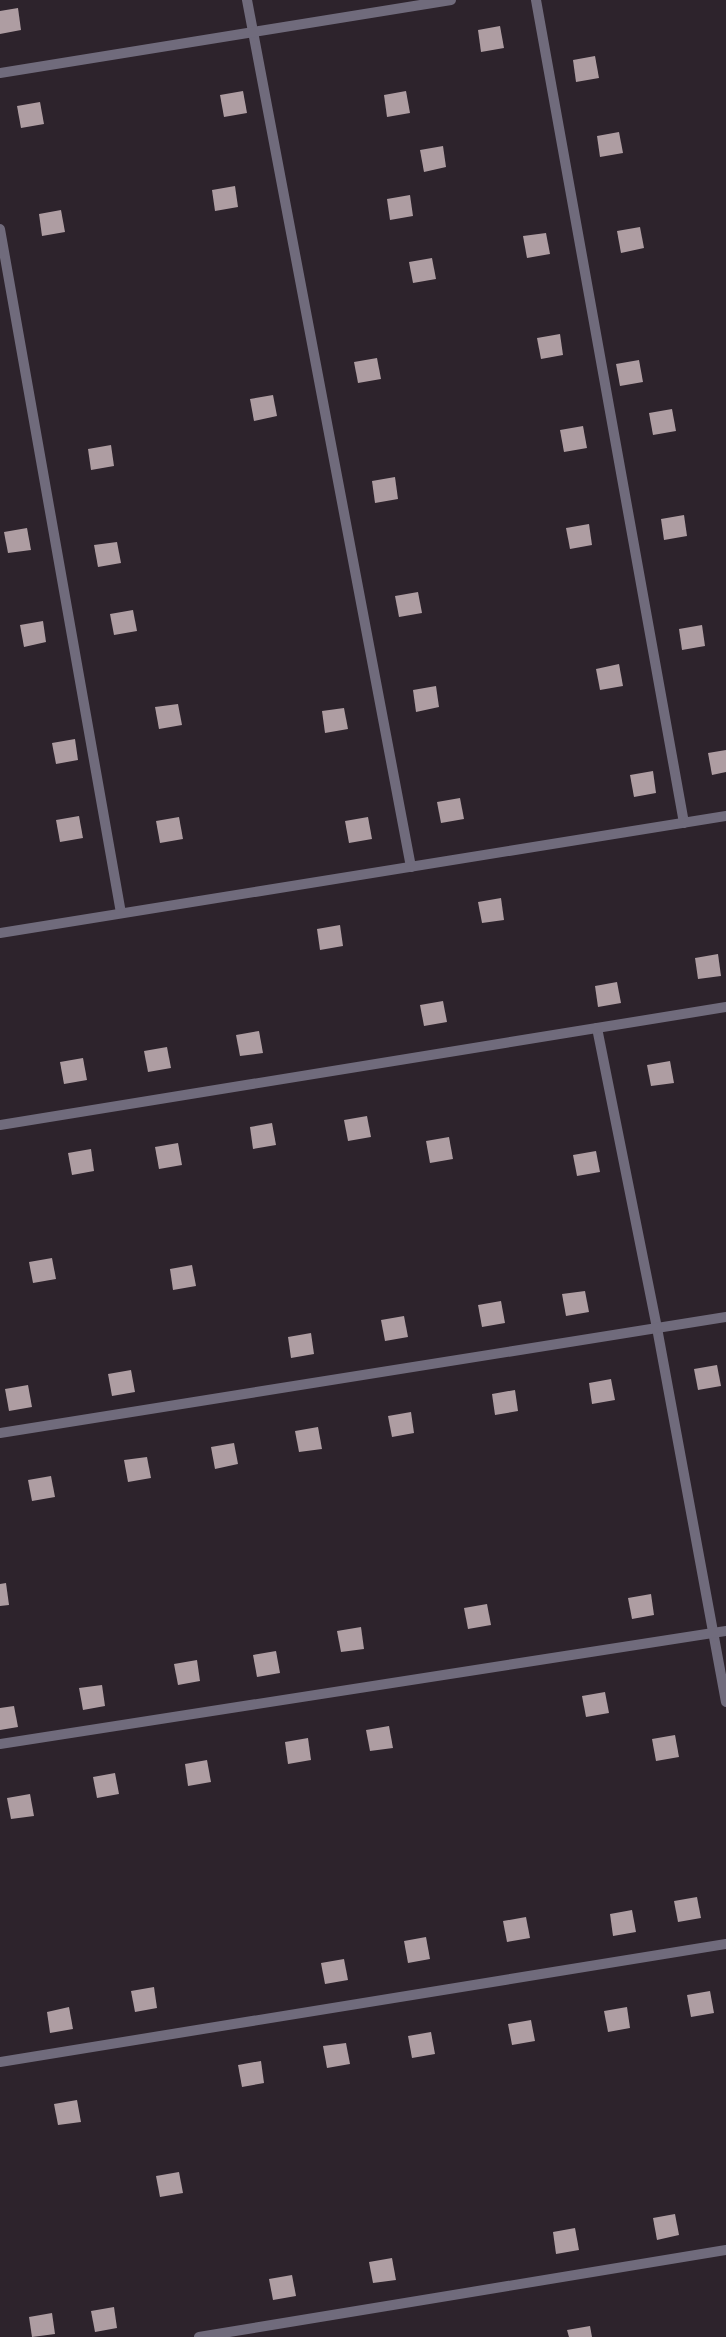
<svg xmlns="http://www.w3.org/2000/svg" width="726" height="2337" font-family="Overpass,sans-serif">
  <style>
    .building { fill: #ae9da2 }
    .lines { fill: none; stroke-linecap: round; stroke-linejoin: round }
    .lane { stroke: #706b7c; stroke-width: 10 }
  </style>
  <rect width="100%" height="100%" fill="#2d232c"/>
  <g class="building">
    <path d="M18,8L21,30L0,34V11Z"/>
    <path d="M500,26L504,48L481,52L478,30Z"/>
    <path d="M595,56L599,78L576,82L573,60Z"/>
    <path d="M243,91L247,113L224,117L220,95Z"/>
    <path d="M406,91L410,113L387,117L384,95Z"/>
    <path d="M40,102L44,124L21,128L17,106Z"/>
    <path d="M619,132L623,153L600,157L597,136Z"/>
    <path d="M443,146L446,167L424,172L420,150Z"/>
    <path d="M235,186L238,207L215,211L212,190Z"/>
    <path d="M410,195L413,216L390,220L387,199Z"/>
    <path d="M61,210L65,232L42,236L39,214Z"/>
    <path d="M640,227L644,248L621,253L617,231Z"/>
    <path d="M546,233L550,254L527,258L523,236Z"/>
    <path d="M432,258L436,279L413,283L409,262Z"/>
    <path d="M560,334L563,355L541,359L537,338Z"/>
    <path d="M377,358L381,379L358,383L354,362Z"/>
    <path d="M639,360L643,382L620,386L616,364Z"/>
    <path d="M273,395L277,416L254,421L250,399Z"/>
    <path d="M672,409L676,431L653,435L649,413Z"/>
    <path d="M583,426L587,448L564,452L560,430Z"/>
    <path d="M111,445L114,466L91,470L88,449Z"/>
    <path d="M395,477L398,499L375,503L372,481Z"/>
    <path d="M684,515L687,536L664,540L661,519Z"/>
    <path d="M589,524L592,545L570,549L566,528Z"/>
    <path d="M27,528L31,550L8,553L4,532Z"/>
    <path d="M117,542L121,563L98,567L94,545Z"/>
    <path d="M418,592L422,613L399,617L395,596Z"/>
    <path d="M133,610L137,631L114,635L110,614Z"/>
    <path d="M43,621L46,642L24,647L20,625Z"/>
    <path d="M702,625L705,646L682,650L679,629Z"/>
    <path d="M619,664L623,686L600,690L596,669Z"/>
    <path d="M436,686L439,707L416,712L413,690Z"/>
    <path d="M178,704L182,725L159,729L155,707Z"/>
    <path d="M344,708L348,729L325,733L322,711Z"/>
    <path d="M75,739L78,760L56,764L52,743Z"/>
    <path d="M726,750V772L712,775L708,753Z"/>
    <path d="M653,771L656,793L634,797L630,775Z"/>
    <path d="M460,798L464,819L441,823L437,802Z"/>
    <path d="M79,816L83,838L60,842L56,820Z"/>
    <path d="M179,817L183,839L160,843L156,821Z"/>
    <path d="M368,817L372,839L349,843L345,821Z"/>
    <path d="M501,898L504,920L482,923L478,902Z"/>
    <path d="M340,925L343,946L320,950L317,929Z"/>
    <path d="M718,954L721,976L698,979L695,958Z"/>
    <path d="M617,982L621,1003L598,1007L595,986Z"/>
    <path d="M443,1001L447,1022L424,1026L420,1005Z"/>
    <path d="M259,1031L263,1053L240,1056L236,1035Z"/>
    <path d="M167,1047L171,1068L148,1072L144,1051Z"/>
    <path d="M83,1058L87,1080L64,1084L60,1062Z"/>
    <path d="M670,1061L674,1083L651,1086L647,1065Z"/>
    <path d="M367,1116L371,1137L348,1141L344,1120Z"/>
    <path d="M272,1123L276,1145L253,1149L250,1127Z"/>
    <path d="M449,1137L453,1159L430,1163L426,1141Z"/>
    <path d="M178,1143L182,1165L159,1169L155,1147Z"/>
    <path d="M91,1149L94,1171L72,1175L68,1153Z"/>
    <path d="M596,1151L600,1172L577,1176L573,1155Z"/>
    <path d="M52,1258L56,1279L33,1283L29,1262Z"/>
    <path d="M192,1265L196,1286L173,1290L170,1269Z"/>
    <path d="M585,1291L589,1312L566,1316L562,1294Z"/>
    <path d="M501,1301L505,1323L482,1327L478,1305Z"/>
    <path d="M404,1316L408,1337L385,1341L381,1320Z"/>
    <path d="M311,1333L314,1354L291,1358L288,1337Z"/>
    <path d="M717,1365L721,1386L698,1390L694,1369Z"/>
    <path d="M131,1370L135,1392L112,1396L108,1374Z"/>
    <path d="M611,1379L615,1400L592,1404L589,1383Z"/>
    <path d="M28,1385L32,1407L9,1411L5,1389Z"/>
    <path d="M515,1390L518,1411L495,1415L492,1394Z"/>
    <path d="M411,1412L414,1433L392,1437L388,1416Z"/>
    <path d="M318,1427L322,1449L299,1452L295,1431Z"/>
    <path d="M234,1443L238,1464L215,1469L211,1447Z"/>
    <path d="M147,1457L151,1478L128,1482L124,1460Z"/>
    <path d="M51,1476L55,1497L32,1501L28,1480Z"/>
    <path d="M6,1583L9,1605L0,1606V1584Z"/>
    <path d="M651,1594L654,1615L632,1619L628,1598Z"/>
    <path d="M487,1604L491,1625L468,1629L464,1608Z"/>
    <path d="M361,1627L364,1649L341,1652L337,1631Z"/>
    <path d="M276,1651L280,1673L257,1677L253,1655Z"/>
    <path d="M197,1660L200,1681L178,1685L174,1664Z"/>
    <path d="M102,1685L105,1706L83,1710L79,1688Z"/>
    <path d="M605,1692L609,1713L586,1717L582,1696Z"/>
    <path d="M14,1706L18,1727L0,1730V1708Z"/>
    <path d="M389,1726L393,1748L370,1751L366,1730Z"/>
    <path d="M675,1735L679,1757L656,1761L652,1739Z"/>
    <path d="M308,1738L311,1760L288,1764L285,1742Z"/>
    <path d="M207,1760L211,1782L188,1786L185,1764Z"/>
    <path d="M115,1773L119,1794L97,1798L93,1777Z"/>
    <path d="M30,1794L34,1816L11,1819L7,1798Z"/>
    <path d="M697,1897L701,1918L678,1922L674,1901Z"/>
    <path d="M632,1910L636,1932L613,1936L610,1914Z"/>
    <path d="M526,1917L530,1938L507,1942L503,1921Z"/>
    <path d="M426,1937L430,1959L408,1963L404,1941Z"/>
    <path d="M344,1959L348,1980L325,1984L321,1963Z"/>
    <path d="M154,1987L157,2008L135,2012L131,1991Z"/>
    <path d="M710,1991L714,2013L691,2017L687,1995Z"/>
    <path d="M69,2007L73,2029L50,2033L47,2012Z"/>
    <path d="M627,2007L630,2028L608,2032L604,2011Z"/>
    <path d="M531,2020L535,2041L512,2045L508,2024Z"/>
    <path d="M431,2032L435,2054L412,2058L408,2036Z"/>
    <path d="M346,2043L350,2064L327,2068L323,2046Z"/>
    <path d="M261,2061L264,2083L242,2087L238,2065Z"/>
    <path d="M77,2100L81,2122L58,2125L54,2104Z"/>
    <path d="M179,2172L183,2193L160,2197L156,2176Z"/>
    <path d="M675,2214L679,2235L657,2240L653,2218Z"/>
    <path d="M575,2228L579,2250L556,2254L553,2232Z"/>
    <path d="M392,2258L396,2280L373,2283L369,2262Z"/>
    <path d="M292,2275L296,2296L273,2300L269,2279Z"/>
    <path d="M114,2307L117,2328L95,2332L91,2311Z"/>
    <path d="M52,2313L55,2334L32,2337L29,2317Z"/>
    <path d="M590,2326L592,2337H569L567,2330Z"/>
  </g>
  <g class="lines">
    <g class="lane">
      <path d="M247,0L411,867"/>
      <path d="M536,0L684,823"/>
      <path d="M0,73L451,0"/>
      <path d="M0,229L121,913"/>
      <path d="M0,933L726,816"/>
      <path d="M597,1028L657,1328L726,1702"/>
      <path d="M0,1125L726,1007"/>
      <path d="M0,1433L726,1317"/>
      <path d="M0,1744L726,1631"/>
      <path d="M0,2062L726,1944"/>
      <path d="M199,2337L726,2250"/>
    </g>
  </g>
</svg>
